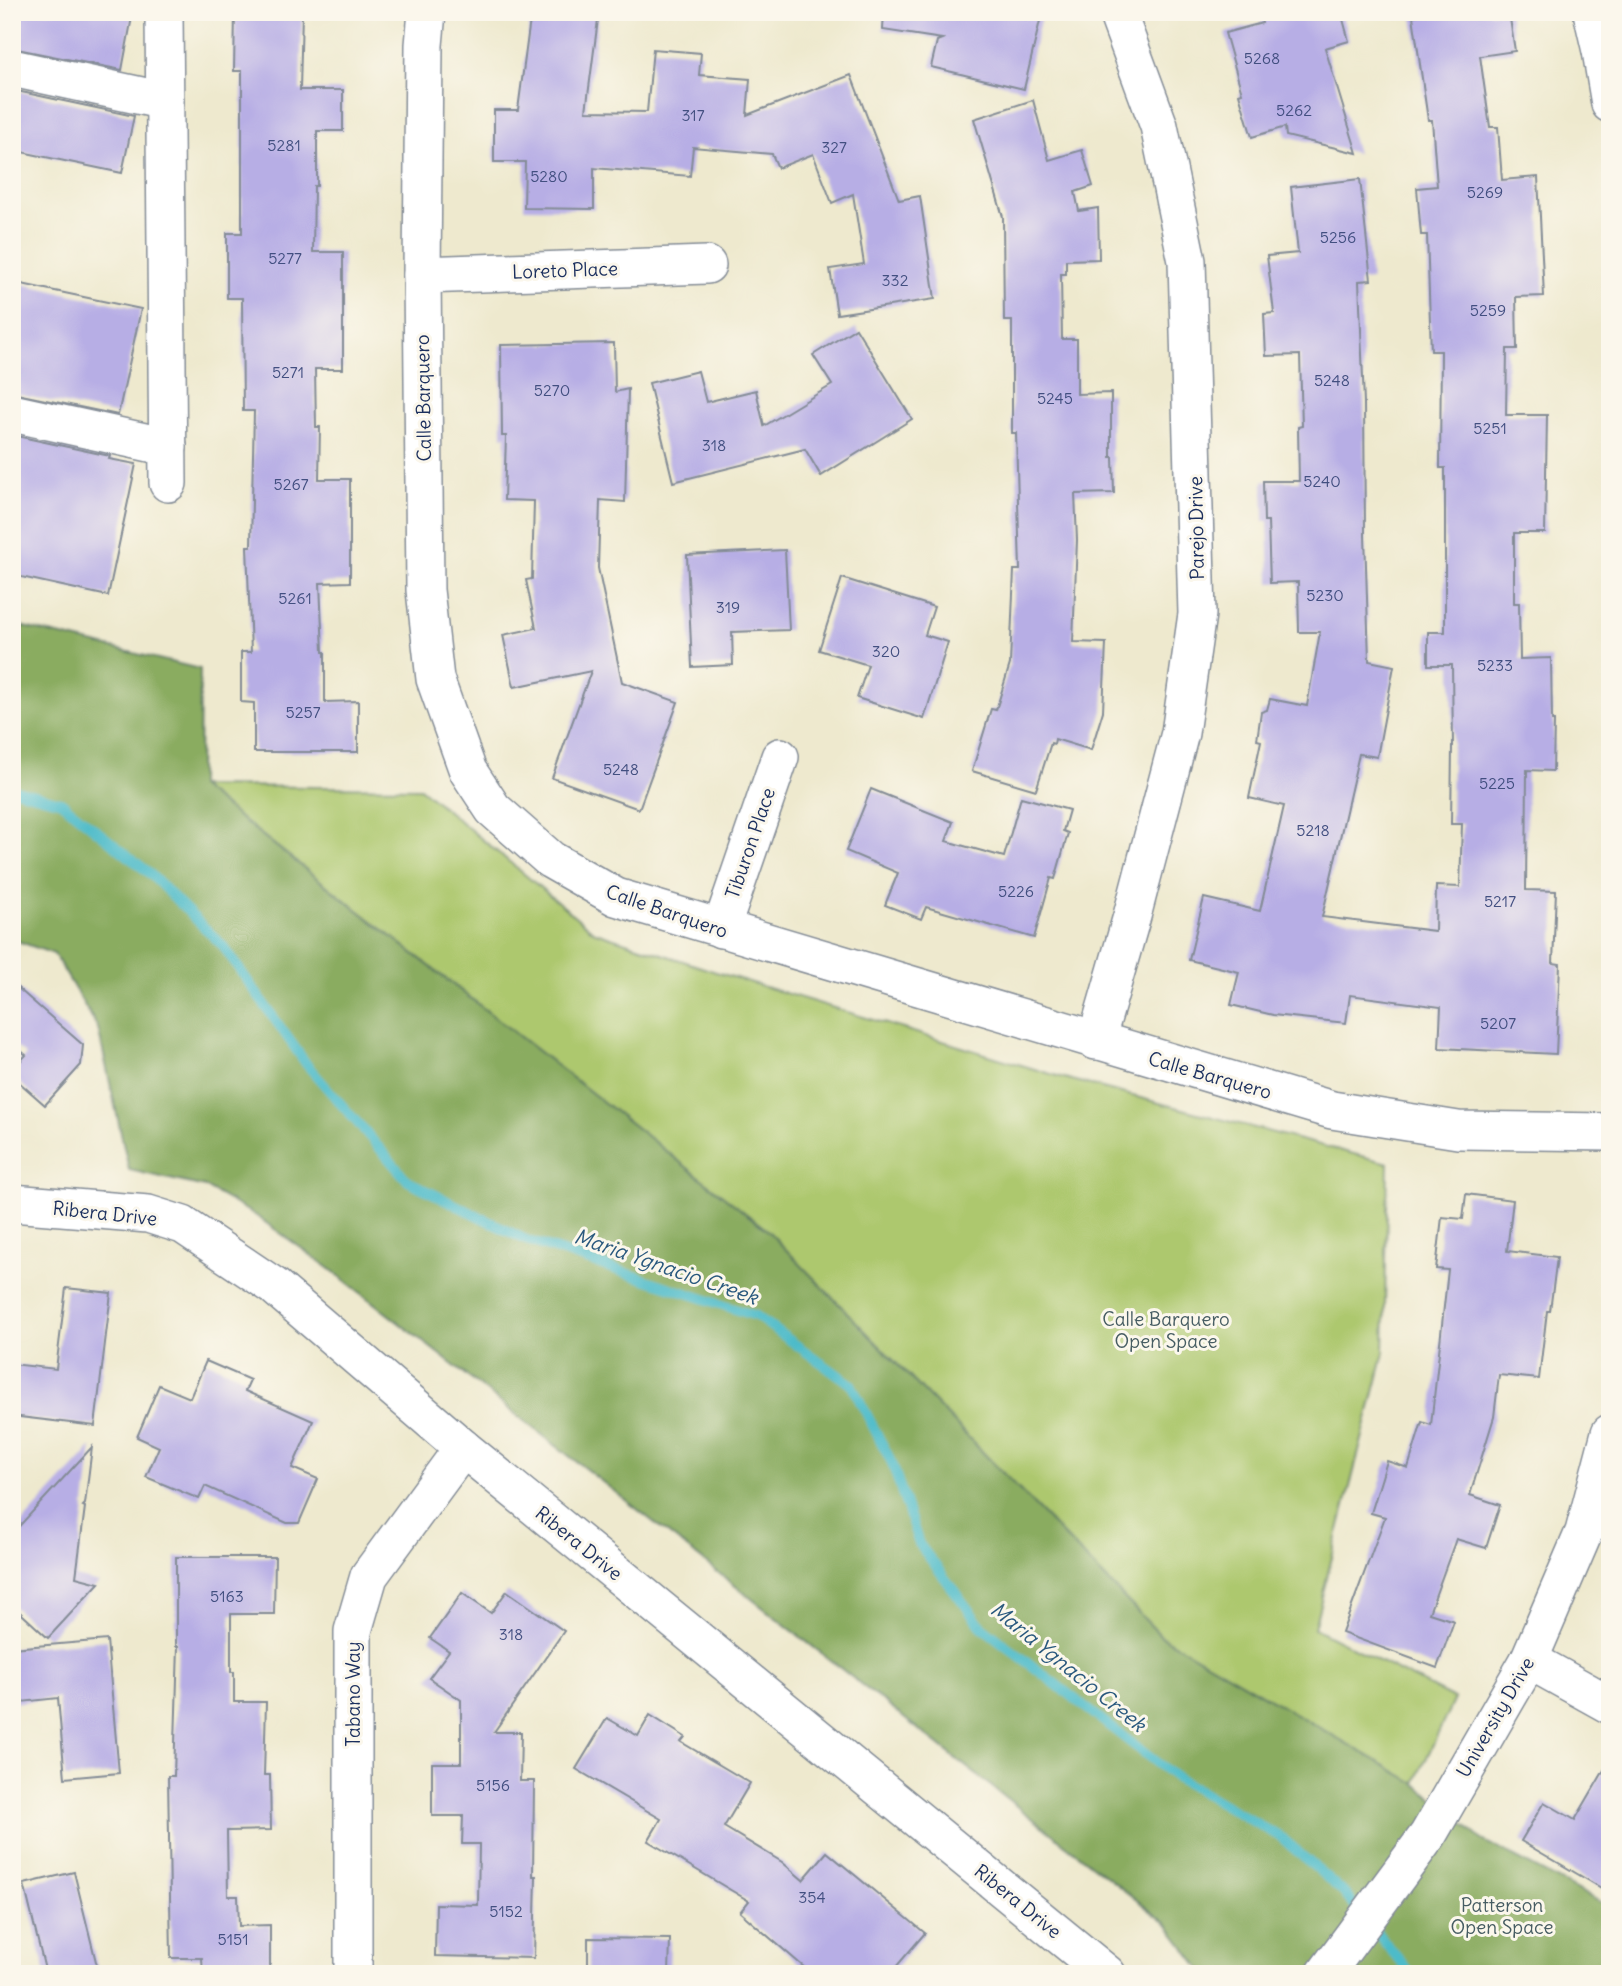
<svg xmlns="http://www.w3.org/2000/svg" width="1622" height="1986" font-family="Delius,sans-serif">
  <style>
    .green { fill: #adc86e; stroke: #647c66; stroke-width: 2 }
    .forest { fill: #8aac61; stroke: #526e60; stroke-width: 2 }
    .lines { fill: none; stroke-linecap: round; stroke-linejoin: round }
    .stream { stroke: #4ebbc9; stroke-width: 10 }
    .building { fill: #b7aee5 }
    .minor-casing { stroke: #848c96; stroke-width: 40 }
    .minor { stroke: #fff; stroke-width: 37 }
    .labels { text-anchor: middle; stroke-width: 6; stroke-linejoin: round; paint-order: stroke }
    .number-label { font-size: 16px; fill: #424f80 }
    .street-label { font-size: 19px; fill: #1b2f5e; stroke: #fbf7ec }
    .park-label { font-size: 19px; fill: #475d63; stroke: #fbf7ec }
    .water-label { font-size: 21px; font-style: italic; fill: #2a597e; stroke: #fbf7ec }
  </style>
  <rect width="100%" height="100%" fill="#fbf7ec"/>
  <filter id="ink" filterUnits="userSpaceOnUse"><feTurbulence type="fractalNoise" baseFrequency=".0143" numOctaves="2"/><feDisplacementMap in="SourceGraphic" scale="14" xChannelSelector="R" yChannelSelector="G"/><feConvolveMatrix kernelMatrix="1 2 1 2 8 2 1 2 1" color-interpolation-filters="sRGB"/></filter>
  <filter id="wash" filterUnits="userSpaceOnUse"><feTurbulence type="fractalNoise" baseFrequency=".00686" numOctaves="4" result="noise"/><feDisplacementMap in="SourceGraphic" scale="28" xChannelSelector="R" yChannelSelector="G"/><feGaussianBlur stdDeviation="1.57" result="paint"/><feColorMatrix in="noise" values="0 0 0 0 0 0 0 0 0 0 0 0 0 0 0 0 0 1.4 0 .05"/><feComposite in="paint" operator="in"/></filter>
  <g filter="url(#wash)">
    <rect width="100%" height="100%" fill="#eee9ce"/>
    <path class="green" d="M199,786L420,788L593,931L716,972L1064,1078L1388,1163L1384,1353L1314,1628L1454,1699L1415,1783L1161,1636L767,1230Z"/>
    <path class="forest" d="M12,624L200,669L199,786L767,1230L1161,1636L1415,1783L1482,1840L1610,1907V1974H1205L1166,1923L329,1268L255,1215L205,1187L129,1170L98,1028L54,954L12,939Z"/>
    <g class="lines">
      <path class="stream" d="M12,789L61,802L148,872L223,946L307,1065L408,1181L526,1240L756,1316L851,1384L892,1463L919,1544L981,1626L1175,1777L1282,1838L1342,1891L1411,1974"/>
    </g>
    <g id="blocks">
      <g class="building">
        <path d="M12,12H107L132,17L122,70L12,48Z"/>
        <path d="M235,12H302L300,90H343V131H317V186H314L313,252H343V369H315L316,427H320L319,479H350V582L320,583L323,652H325V702L358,701V752H254V703L241,702V652H251L247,546H251L254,411H243L242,298H227V233H242V71H234Z"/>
        <path d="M531,12H599L586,111L647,112L653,49L701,53L699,75L750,79L747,115L851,75L899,200L920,196L935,299L837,314L830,269L864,264L853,194L832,203L813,154L778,168L772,154L693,147L690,176L594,168V209L524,208L525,162H494V110H518Z"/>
        <path d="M884,12H1042L1024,89L931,67L937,41L942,39L883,30Z"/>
        <path d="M1259,12H1341L1349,41L1325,48L1357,153L1286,136L1285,127L1252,137L1239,94L1242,93L1225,33L1262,23Z"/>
        <path d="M1434,12H1509L1515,51L1480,56L1490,127H1498L1502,180L1538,177L1544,296L1516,297L1517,349H1507L1506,415H1547L1545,533H1514V603H1519L1520,659L1551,658L1552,721H1554L1553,771L1527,770L1526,890L1556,891L1553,963L1560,964L1556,1054L1439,1048L1441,1007L1350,995L1346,1023L1273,1015L1231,1005L1239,972L1189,960L1204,898L1260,911L1284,806L1249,798L1261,741L1257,740L1261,712L1267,710L1270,699L1307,706L1320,632H1299L1298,582L1270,583L1268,521H1264L1263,481H1299L1298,427L1302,426L1300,355L1266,356L1264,314L1274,313L1267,256L1298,253L1291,187L1360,179L1371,280L1359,281L1364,403L1365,535L1369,661L1394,666L1377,757L1359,754L1322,917L1435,931L1436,886L1460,887L1462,824H1451L1452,746H1453L1452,665H1428V632H1445V468H1440L1441,351H1431L1427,235H1421L1417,188L1437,186L1432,120H1428L1413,16Z"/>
        <path d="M12,90L134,116L122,173L12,150Z"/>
        <path d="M1033,100L1049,160L1082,150L1093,186L1075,192L1079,211L1098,208L1099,259L1066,260V274H1061L1062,339H1077V394L1111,393V457H1113L1114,493L1075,494L1077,540L1073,642L1106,643L1103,711L1091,750L1055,739L1054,744L1051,743L1036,790L972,771L991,709L996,710L1010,664L1014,570H1020L1016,433H1012V321H1004L1003,217L974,119Z"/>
        <path d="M12,282L141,309L118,415L12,393Z"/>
        <path d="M856,328L912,419L821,476L805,449L673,482L649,383L698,371L706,402L756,390L764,426L832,385L813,355Z"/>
        <path d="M614,343L615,392L628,389L625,502L600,500L598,568L622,682L678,702L639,809L552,778L591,671L514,687L503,635L536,628L526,580L532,579L534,501L504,500L506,436H502L501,345Z"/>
        <path d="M12,435L110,456L109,459L136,464L108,596L12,575Z"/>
        <path d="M785,550L789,630L732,632L733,665L692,667L687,555Z"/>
        <path d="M842,578L934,607L925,635L948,642L924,719L857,698L868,665L819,650Z"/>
        <path d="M871,789L953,822L946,841L1004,857L1021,797L1069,810L1063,831L1068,833L1055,879L1051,878L1034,938L926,907L921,919L885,905L898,873L846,851Z"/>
        <path d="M12,983L83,1045L81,1065L45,1105L12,1076V1070L26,1055L12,1043Z"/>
        <path d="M1466,1194L1513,1200L1507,1251L1557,1257L1550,1311H1547L1539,1379L1499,1375L1494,1417L1470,1495L1500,1505L1486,1548L1456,1539L1429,1613L1454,1621L1437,1668L1342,1633L1385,1517L1371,1513L1387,1461L1408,1468L1422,1422L1431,1425L1448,1270L1436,1269L1442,1217L1463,1219Z"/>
        <path d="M66,1288L111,1293L95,1426L12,1416V1364L56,1369Z"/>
        <path d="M206,1361L250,1380L245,1391L313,1421L292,1468L318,1479L299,1523H287L205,1486L199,1499L146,1477L159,1447L137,1437L159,1385L190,1398Z"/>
        <path d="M92,1447L85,1504L83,1506L85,1507L76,1577L99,1583L48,1638L12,1605V1534Z"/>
        <path d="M176,1557H275L274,1614H231V1672H234V1702H266L264,1775H270L271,1830L227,1831L228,1896H238L239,1926L270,1925V1974H203L202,1958H171L168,1776H174L178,1646H176Z"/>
        <path d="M507,1591L564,1631L494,1732H521L520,1781H534L533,1876H536L534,1958L435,1956L436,1904L478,1905L479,1844H462L463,1816H432V1763H461V1700L429,1678L449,1651L430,1638L462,1593L491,1613Z"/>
        <path d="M107,1640L119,1773L65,1778L58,1698L12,1703V1648Z"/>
        <path d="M650,1715L685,1737L681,1742L750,1783L724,1827L782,1862L803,1880L827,1852L925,1933L890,1974H812L740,1912L749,1901L648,1841L661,1819L576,1769L607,1718L638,1736Z"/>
        <path d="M1610,1760V1893L1521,1841L1544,1802L1575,1820Z"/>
        <path d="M74,1872L99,1974H46L24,1884Z"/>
        <path d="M588,1938L670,1939L669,1974H588Z"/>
      </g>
    </g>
  </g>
  <g filter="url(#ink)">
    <use href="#blocks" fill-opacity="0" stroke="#848c96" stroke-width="2"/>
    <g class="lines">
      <defs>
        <g id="minor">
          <path d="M164,12L168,483"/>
          <path d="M427,12L424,45L422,275L425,590L435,679L468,771L493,809L551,860L616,897L1332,1110L1458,1130L1610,1132"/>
          <path d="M1592,12L1601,51L1610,104"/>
          <path d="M12,68L165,101"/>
          <path d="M422,275L707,265"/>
          <path d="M12,413L168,447"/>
          <path d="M721,929L780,757"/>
          <path d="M1096,1041L1132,916L1180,733L1197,614L1187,261L1159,126L1117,12"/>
          <path d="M12,1203L148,1214L183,1225L274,1286L463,1448L1107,1974"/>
          <path d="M1529,1660L1610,1705"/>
          <path d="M353,1974V1631L369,1576L463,1448"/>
          <path d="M1325,1974L1428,1835L1529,1660L1584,1532L1610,1433"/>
        </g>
      </defs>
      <use href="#minor" class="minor-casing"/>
      <use href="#minor" class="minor"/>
    </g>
  </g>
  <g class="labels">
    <g class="number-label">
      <text x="1262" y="64">5268</text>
      <text x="1294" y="116">5262</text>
      <text x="693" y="121">317</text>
      <text x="284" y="151">5281</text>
      <text x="834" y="153">327</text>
      <text x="549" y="182">5280</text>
      <text x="1485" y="198">5269</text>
      <text x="1338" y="243">5256</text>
      <text x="285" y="264">5277</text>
      <text x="895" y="286">332</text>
      <text x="1488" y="316">5259</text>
      <text x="288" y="378">5271</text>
      <text x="1332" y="386">5248</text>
      <text x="552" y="396">5270</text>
      <text x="1055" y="404">5245</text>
      <text x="1490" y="434">5251</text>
      <text x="714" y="451">318</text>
      <text x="1322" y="487">5240</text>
      <text x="291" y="490">5267</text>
      <text x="1325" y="601">5230</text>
      <text x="295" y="604">5261</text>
      <text x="728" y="613">319</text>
      <text x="886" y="657">320</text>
      <text x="1495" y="671">5233</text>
      <text x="303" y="718">5257</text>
      <text x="621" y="775">5248</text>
      <text x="1497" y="789">5225</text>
      <text x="1313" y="836">5218</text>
      <text x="1016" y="897">5226</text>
      <text x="1500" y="907">5217</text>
      <text x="1498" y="1029">5207</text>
      <text x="227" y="1602">5163</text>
      <text x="511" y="1640">318</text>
      <text x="493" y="1791">5156</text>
      <text x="812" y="1903">354</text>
      <text x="506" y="1917">5152</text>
      <text x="233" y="1945">5151</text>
    </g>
    <g class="street-label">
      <text transform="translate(565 270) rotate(-2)" y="7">Loreto Place</text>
      <text transform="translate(423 398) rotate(-91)" y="7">Calle Barquero</text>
      <text transform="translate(1196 528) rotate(-91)" y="7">Parejo Drive</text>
      <text transform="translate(750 843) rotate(-71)" y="7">Tiburon Place</text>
      <text transform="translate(667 911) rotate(19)" y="7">Calle Barquero</text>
      <text transform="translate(1210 1075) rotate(16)" y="7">Calle Barquero</text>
      <text transform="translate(105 1213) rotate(6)" y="7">Ribera Drive</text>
      <text transform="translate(579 1543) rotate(39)" y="7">Ribera Drive</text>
      <text transform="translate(353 1694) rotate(-90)" y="7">Tabano Way</text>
      <text transform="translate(1495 1717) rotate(-60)" y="7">University Drive</text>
      <text transform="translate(1018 1901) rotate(39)" y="7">Ribera Drive</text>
    </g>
    <g class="park-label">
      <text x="1166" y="1326">Calle Barquero<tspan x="1166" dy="22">Open Space</tspan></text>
      <text x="1502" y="1912">Patterson<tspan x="1502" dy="22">Open Space</tspan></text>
    </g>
    <g class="water-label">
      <text transform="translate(666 1267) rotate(19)" y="7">Maria Ygnacio Creek</text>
      <text transform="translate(1068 1667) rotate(39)" y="7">Maria Ygnacio Creek</text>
    </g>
  </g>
  <rect width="1622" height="1986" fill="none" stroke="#fbf7ec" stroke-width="42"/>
</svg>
